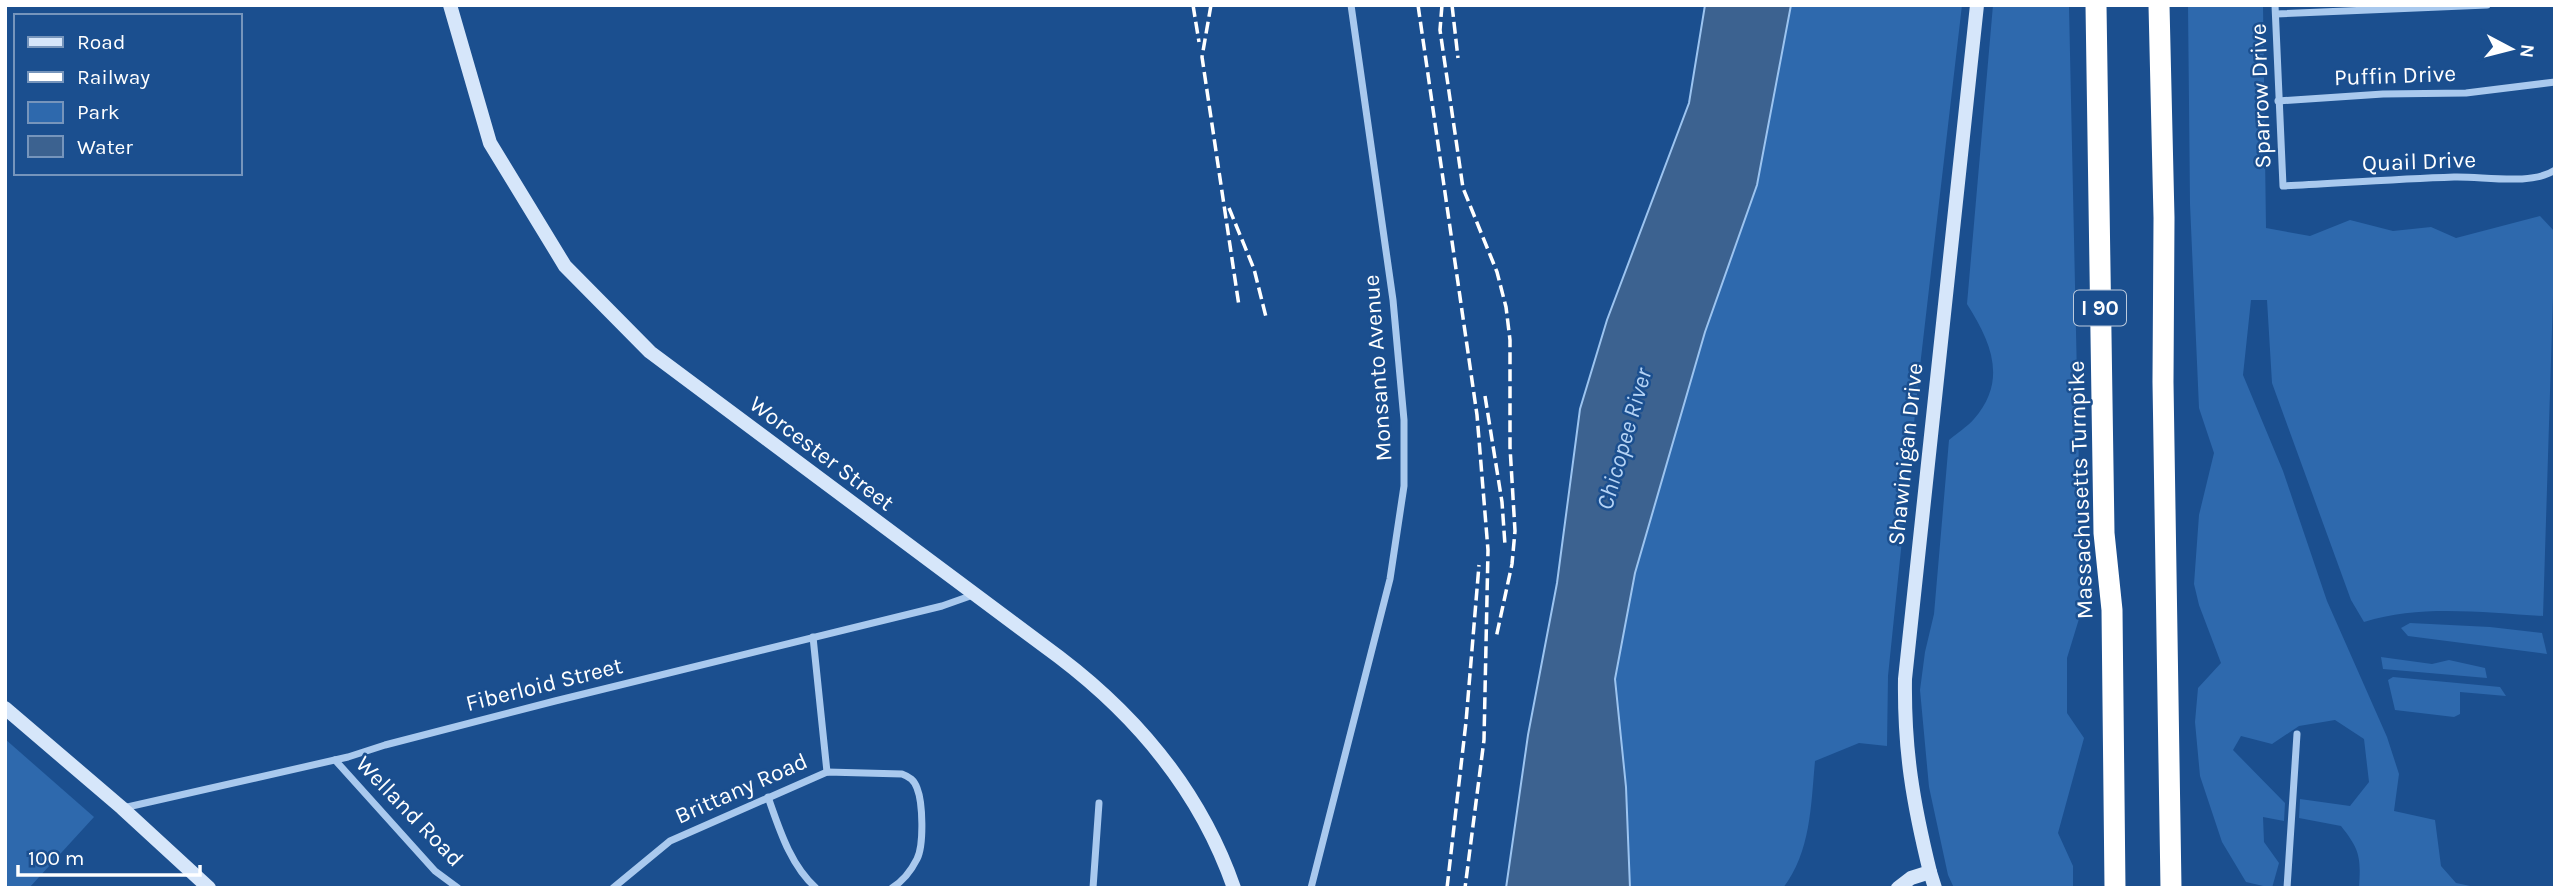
<svg xmlns="http://www.w3.org/2000/svg" width="2560" height="893" font-family="Karla,sans-serif">
  <style>
    .green { fill: #2e69ad }
    .water { fill: #3c6290; stroke: #9cc4f0; stroke-width: 2 }
    .lines { fill: none; stroke-linecap: round; stroke-linejoin: round }
    .minor { stroke: #a9c9ee; stroke-width: 7 }
    .secondary { stroke: #d6e6fa; stroke-width: 14 }
    .motorway { stroke: #fff; stroke-width: 21 }
    .rail { stroke: #fff; stroke-width: 3.5; stroke-dasharray: 12 5; stroke-linecap: butt }
    .labels { text-anchor: middle; stroke-width: 5; stroke-linejoin: round; paint-order: stroke }
    .shield { fill: #1b4f8f; stroke: #bbcadd; stroke-width: 2 }
    .shield-label { font-size: 21px; font-weight: bold; fill: #fff }
    .street-label { font-size: 23px; fill: #fff; stroke: #1b4f8f }
    .water-label { font-size: 24px; font-style: italic; fill: #b5d3f5; stroke: #1b4f8f }
  </style>
  <rect width="100%" height="100%" fill="#1b4f8f"/>
  <g class="green">
    <path d="M1791,5H1962L1919,375L1888,676L1887,746L1859,743L1815,761C1811,804 1811,852 1783,888H1630L1626,787L1615,679L1635,573L1705,332L1757,185Z"/>
    <path d="M1993,5H2068L2069,7L2082,609L2067,658V713L2084,738L2058,833L2073,866V888H1954L1948,875L1929,787L1920,690L1925,652L1934,614L1949,440C1957,433 1967,427 1974,419C2008,380 1991,342 1967,304Z"/>
    <path d="M2188,5H2263L2266,228L2310,236L2350,220L2393,231L2431,227L2456,238L2540,216L2555,232L2543,616C2484,613 2422,604 2364,622L2351,600L2272,383L2267,300H2251L2243,375L2283,471L2327,601L2387,737L2399,774L2394,811L2435,820L2441,866L2456,883L2480,888H2359C2361,857 2360,850 2341,826L2299,818L2300,799L2350,806L2369,782L2364,739L2335,720L2299,726L2272,744L2241,736L2233,750L2285,803L2284,821L2263,817L2264,842L2279,863L2272,888L2246,882L2222,842L2200,776L2195,722L2198,688L2221,663L2199,605L2194,584L2199,515L2214,453L2199,408L2190,204Z"/>
    <path d="M2410,623L2490,627L2542,633L2547,654L2408,636L2401,628Z"/>
    <path d="M2381,657L2432,664L2449,660L2485,668L2487,678L2383,669Z"/>
    <path d="M2393,677L2500,687L2506,696L2460,692V714L2454,717L2395,710L2388,680Z"/>
    <path d="M5,739L94,817L29,888H5Z"/>
  </g>
  <path class="water" d="M1705,5H1791L1757,185L1705,332L1635,573L1615,679L1626,787L1630,888H1506L1528,735L1557,583L1580,409L1607,320L1689,103Z"/>
  <g class="lines">
    <g class="minor">
      <path d="M2275,5L2283,186C2340,183 2397,179 2454,177C2482,176 2532,186 2555,170"/>
      <path d="M2276,14L2487,5"/>
      <path d="M2278,101L2383,94L2466,93L2555,82"/>
      <path d="M813,637L827,772"/>
      <path d="M335,760L435,871L458,888"/>
      <path d="M768,797C779,828 790,865 816,888"/>
      <path d="M123,808L348,757L385,745L555,701L942,606L973,595"/>
      <path d="M613,888L670,841L827,772L902,774C910,777 914,780 917,788C923,803 924,845 917,859C911,871 903,881 892,888"/>
      <path d="M1093,888L1099,803"/>
      <path d="M1311,888L1390,579L1404,486V420L1393,300L1351,5"/>
      <path d="M2287,888L2297,734"/>
    </g>
    <g class="secondary">
      <path d="M450,5L490,143L565,266L650,352L1059,657C1138,717 1201,793 1234,888"/>
      <path d="M5,708L122,808L209,888"/>
      <path d="M1930,872L1935,888"/>
      <path d="M1898,888L1911,878L1930,872C1913,803 1904,750 1905,679L1977,5"/>
    </g>
    <g class="motorway">
      <path d="M2096,5L2104,533L2112,610L2115,888"/>
      <path d="M2159,5L2164,218L2163,382L2171,888"/>
    </g>
    <g class="rail">
      <path d="M1193,5L1199,42"/>
      <path d="M1211,5L1202,57L1239,306"/>
      <path d="M1418,5L1477,415L1488,550L1484,740L1465,888"/>
      <path d="M1442,5L1440,30L1463,188L1497,272L1506,307L1510,340V447L1515,531L1512,564L1496,638"/>
      <path d="M1452,5L1458,58"/>
      <path d="M1229,208L1254,269L1266,317"/>
      <path d="M1485,396L1502,502L1505,545"/>
      <path d="M1447,888L1466,722L1479,565"/>
    </g>
  </g>
  <g class="labels">
    <rect class="shield" x="2074" y="290.5" width="52" height="35" rx="5"/>
    <g class="shield-label">
      <text x="2100" y="315">I 90</text>
    </g>
    <g class="street-label">
      <text transform="translate(2395 75) rotate(-2)" y="8">Puffin Drive</text>
      <text transform="translate(2260 96) rotate(-92)" y="8">Sparrow Drive</text>
      <text transform="translate(2419 161) rotate(-2)" y="8">Quail Drive</text>
      <text transform="translate(1377 368) rotate(-94)" y="8">Monsanto Avenue</text>
      <text transform="translate(822 453) rotate(37)" y="8">Worcester Street</text>
      <text transform="translate(1905 454) rotate(-84)" y="8">Shawinigan Drive</text>
      <text transform="translate(2080 490) rotate(-92)" y="8">Massachusetts Turnpike</text>
      <text transform="translate(544 684) rotate(-14)" y="8">Fiberloid Street</text>
      <text transform="translate(741 788) rotate(-24)" y="8">Brittany Road</text>
      <text transform="translate(410 811) rotate(46)" y="8">Welland Road</text>
    </g>
    <g class="water-label">
      <text transform="translate(1624 439) rotate(-74)" y="8">Chicopee River</text>
    </g>
  </g>
  <rect width="2560" height="893" fill="none" stroke="#ffffff" stroke-width="14"/>
  <rect x="14" y="14" width="228" height="161" fill="#1b4f8f" stroke="#7695bc" stroke-width="2"/>
  <rect x="28" y="37" width="35" height="10" fill="#d6e6fa" stroke="#7695bc" stroke-width="2"/>
  <text x="77" y="49" font-size="21" fill="#ffffff">Road</text>
  <rect x="28" y="72" width="35" height="10" fill="#ffffff" stroke="#7695bc" stroke-width="2"/>
  <text x="77" y="84" font-size="21" fill="#ffffff">Railway</text>
  <rect x="28" y="102" width="35" height="21" fill="#2e69ad" stroke="#7695bc" stroke-width="2"/>
  <text x="77" y="119" font-size="21" fill="#ffffff">Park</text>
  <rect x="28" y="136" width="35" height="21" fill="#3c6290" stroke="#7695bc" stroke-width="2"/>
  <text x="77" y="154" font-size="21" fill="#ffffff">Water</text>
  <g transform="translate(2511 49) rotate(97)" stroke="#1b4f8f" stroke-width="5" paint-order="stroke">
  <path d="M0-5L12 26L0 18L-12 26Z" fill="#ffffff"/>
  <text y="-10" font-size="19" font-weight="bold" text-anchor="middle" fill="#ffffff">N</text>
  </g>
  <path d="M18 865v10h182v-10" fill="none" stroke="#ffffff" stroke-width="3.5"/>
  <text x="28" y="865" font-size="21" fill="#ffffff" stroke="#1b4f8f" stroke-width="5" paint-order="stroke">100 m</text>
</svg>
